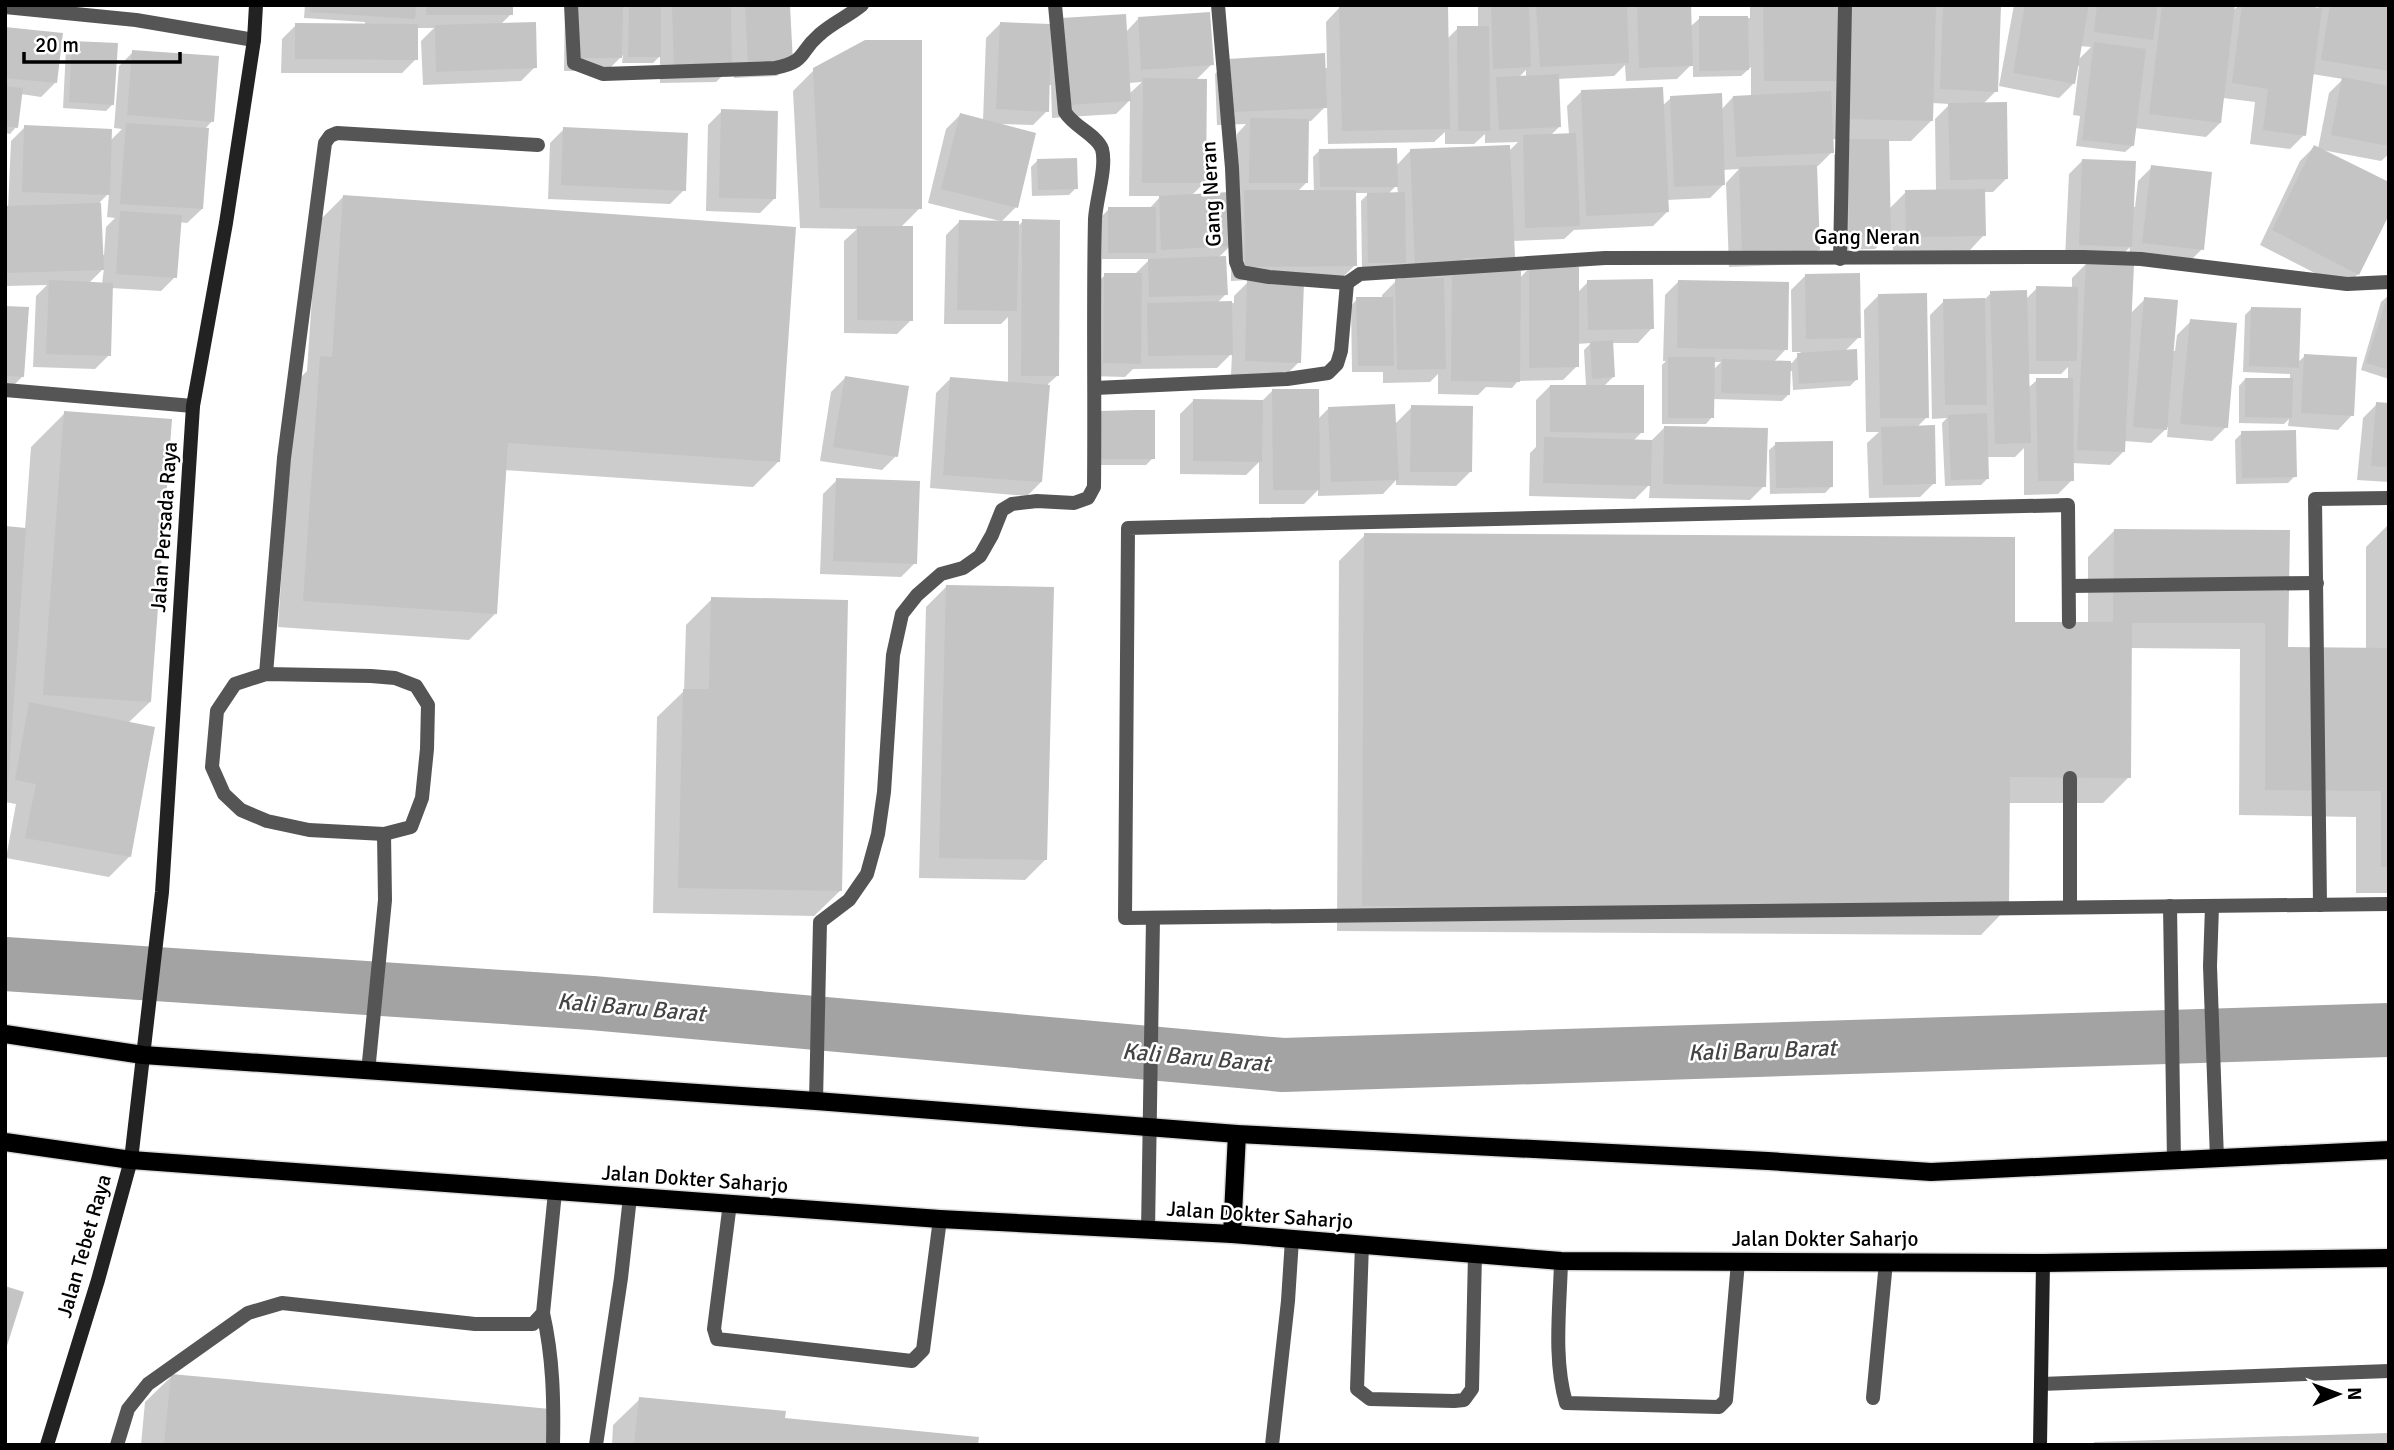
<svg xmlns="http://www.w3.org/2000/svg" width="2394" height="1450" font-family="Signika,sans-serif">
  <style>
    .shadow { fill: #0003; fill-rule: evenodd }
    .lines { fill: none; stroke-linecap: round; stroke-linejoin: round }
    .canal { stroke: #a3a3a3; stroke-width: 54 }
    .building { fill: #c4c4c4 }
    .primary-casing { stroke: #dbdbdb; stroke-width: 21 }
    .lane { stroke: #555; stroke-width: 14 }
    .street { stroke: #555; stroke-width: 14 }
    .secondary { stroke: #222; stroke-width: 14 }
    .primary { stroke: #000; stroke-width: 18 }
    .labels { text-anchor: middle; stroke-width: 5; stroke-linejoin: round; paint-order: stroke }
    .street-label { font-size: 21px; fill: #000; stroke: #fff }
    .water-label { font-size: 23px; font-style: italic; fill: #444; stroke: #fff }
  </style>
  <rect width="100%" height="100%" fill="#fff"/>
  <g class="shadow">
    <path d="M305,5H511V14L501,24L535,67L521,81L423,85L421,41L434,28H416V59L402,73H281L282,39L296,25H365V22L304,18Z"/>
    <path d="M565,5H788L791,62L777,76L734,78V65L716,82L660,83V56L653,63H622L623,55L607,71H564Z"/>
    <path d="M1478,5H1689L1690,27L1700,18H1750V5H1999L1996,91L1983,104L2007,178L1993,192H1984V235L1970,250H1893L1892,233L1875,249L1836,250L1834,155L1849,140L1831,139L1832,152L1818,166H1815L1818,250L1804,264L1729,267L1726,183L1739,169L1723,170L1724,184L1710,198L1667,200V212L1653,226L1574,230L1564,239L1512,241L1513,256L1496,272L1519,279L1529,268L1577,293L1588,282L1652,328L1638,343H1612L1613,377L1604,386L1642,432L1633,441H1651L1665,427L1764,486L1750,500L1649,498L1650,484L1635,499L1529,496L1530,453L1536,447V400L1550,386H1586L1584,350L1591,343L1577,344V366L1563,380L1518,381L1512,388L1486,387L1478,395L1438,394V374L1430,382L1383,383V372H1352L1351,306L1357,299H1382V295L1396,281H1401V266L1362,269L1361,201L1369,193H1355V265L1341,279L1291,280L1299,362L1285,376L1231,375L1232,353L1217,368L1133,369L1125,377L1090,376L1091,289L1105,275H1134L1150,259H1102V216L1109,209H1149L1161,196H1129L1130,100L1116,114L1052,118L1051,85H1048L1047,111L1033,125L1000,124L1016,207L1001,222L1017,227L1023,221L1058,375L1048,384L1041,482L1027,496L930,488L936,393L950,379L1008,383V317L1001,324H944L946,235L960,221H1000L928,203L946,129L960,115L983,121L986,38L1000,24L1126,32L1138,19L1212,64L1195,81L1204,183L1191,196L1229,208L1240,197H1236L1237,134L1246,124L1217,125L1215,74L1229,60L1327,68L1326,22L1340,7L1447,39L1458,28H1478ZM1693,63V77L1741,76L1751,67V97H1733L1721,110L1671,98L1662,106L1581,92L1567,106L1569,135H1551L1560,126L1557,79L1614,76L1625,65L1626,81L1677,79ZM1526,70V78H1518ZM1142,82L1129,94V83ZM1932,103L1950,104L1935,119L1936,191L1906,192L1889,209L1888,141H1911L1931,121ZM1327,105L1328,144L1434,142L1445,132V144H1474L1485,134V143L1518,142L1509,151L1411,150L1396,166L1320,150L1313,157L1314,192H1297L1306,183L1307,121H1311ZM1397,185L1398,194H1388ZM1231,245V281L1250,280L1234,296V303H1217L1226,294L1218,258Z"/>
    <path d="M2014,5H2234L2233,11L2239,5H2282L2318,10L2319,5H2389V154L2381,161L2322,150L2358,274L2344,288L2260,245L2300,161L2314,147L2318,149L2329,93L2343,79L2312,74L2304,135L2290,149L2250,144L2255,102L2223,98L2220,123L2206,137L2135,128L2132,146L2125,152L2076,146L2080,116L2073,115L2079,66H2076L2073,84L2059,98L1999,86ZM2080,46L2091,47L2077,61Z"/>
    <path d="M5,29L55,83L41,97L21,94L16,127L10,134L5,133Z"/>
    <path d="M72,43L113,104L106,111L63,108L66,49Z"/>
    <path d="M133,52L212,121L204,130L202,209L187,223L179,222L175,277L161,291L111,288L109,355L95,369L33,367L36,296L47,285L5,286V208H8L11,141L25,127L110,141L122,129L114,128L119,66ZM109,193L107,217L115,218L106,227L104,255H102L100,202ZM104,268L102,284H88Z"/>
    <path d="M814,70L920,208L900,228L911,320L897,334L844,333V241L857,229L800,228L793,91Z"/>
    <path d="M722,111L774,199L760,213L706,211L708,125Z"/>
    <path d="M564,129L684,190L670,204L548,199L550,143Z"/>
    <path d="M1038,160L1076,188L1069,195L1032,196L1031,167Z"/>
    <path d="M2083,160L2132,207H2135L2138,181L2152,167L2202,249L2188,263L2129,256L2130,247L2116,261L2065,258L2069,174Z"/>
    <path d="M343,197L779,461L753,487L504,470L495,614L469,640L278,627L294,384L307,371L317,223Z"/>
    <path d="M2086,264L2130,314L2145,299L2172,351H2175L2177,335L2191,321L2226,427L2212,441L2167,437L2168,427L2151,443L2124,441V451L2110,465L2072,463V480L2058,494L2024,495V448L2015,457H1987L1988,478L1981,485L1945,486L1942,423L1947,418L1932,419L1930,315L1944,301L1984,300L1991,293L2025,300L2037,288L2072,289V278ZM2068,367V380H2037L2028,388L2027,374H2061Z"/>
    <path d="M1805,276L1859,337L1845,351L1857,379L1850,386L1793,390L1792,371H1789V394L1782,401L1712,399V417L1706,424H1662V365L1666,361H1663L1665,295L1679,281L1786,349L1773,363H1792L1801,352H1792L1791,290ZM1713,362H1721L1713,370Z"/>
    <path d="M2389,295V379L2361,370L2381,302Z"/>
    <path d="M1878,296L1927,417L1916,428L1934,483L1920,497L1869,498L1867,443L1879,432H1866L1864,310Z"/>
    <path d="M5,308L22,377L8,391H5Z"/>
    <path d="M2252,308L2297,363L2305,356L2352,415L2338,430L2288,426L2289,419L2284,424L2239,423V386L2245,379L2290,380V374L2243,372L2245,315Z"/>
    <path d="M845,378L896,456L882,470L820,461L831,392Z"/>
    <path d="M1273,390L1318,419L1329,408L1395,424L1412,407L1470,472L1456,486L1396,485V480L1383,494L1318,496V490L1304,504H1259V462L1246,475L1180,474V414L1194,400L1261,402Z"/>
    <path d="M2377,404L2389,405V482L2357,480L2363,418Z"/>
    <path d="M65,413L150,702L128,723L129,857L109,877L6,858L16,804L5,802V804V528L25,529L31,447Z"/>
    <path d="M1094,419L1153,458L1146,465H1094Z"/>
    <path d="M2242,433L2295,476L2288,483L2236,484L2235,440Z"/>
    <path d="M1776,444L1832,486L1825,493L1770,494L1769,450Z"/>
    <path d="M837,480L915,563L901,577L820,574L823,494Z"/>
    <path d="M2389,524V893H2356V817L2239,815L2240,649L2130,648L2129,777L2103,803H2008L2007,908L1981,935L1337,931L1339,561L1365,535L2013,624H2088V557L2114,531L2288,532L2287,649H2366V547Z"/>
    <path d="M946,587L1045,860L1025,880L919,878L926,607Z"/>
    <path d="M712,599L841,890L814,916L653,913L657,717L684,691L686,625Z"/>
    <path d="M172,1376L545,1445H141L145,1402Z"/>
    <path d="M640,1399L783,1420L976,1445H612L613,1425Z"/>
  </g>
  <g class="lines">
    <path class="canal" d="M5,964L592,1003L1283,1065L2389,1030"/>
  </g>
  <g class="building">
    <path d="M311,5H416L415,19L310,12Z"/>
    <rect x="426" y="5" width="87" height="10"/>
    <path d="M578,5H623L622,58H578Z"/>
    <path d="M629,5H661V57H628Z"/>
    <path d="M672,5H731L732,69L674,70Z"/>
    <path d="M745,5H790L793,63L748,64Z"/>
    <path d="M1448,5L1450,129L1342,131L1339,6Z"/>
    <path d="M1491,5H1529L1531,67L1493,69Z"/>
    <path d="M1536,5H1627L1629,63L1540,67Z"/>
    <path d="M1637,5H1691L1693,66L1639,68Z"/>
    <path d="M1763,5H1837L1838,81H1764Z"/>
    <path d="M1850,5H1936L1933,121L1848,119Z"/>
    <path d="M1943,5H2001L1998,92L1940,89Z"/>
    <path d="M2025,5H2089L2075,84L2013,73Z"/>
    <path d="M2097,5H2158L2153,40L2094,32Z"/>
    <path d="M2162,5H2235L2221,123L2149,114Z"/>
    <path d="M2242,5H2296L2322,8L2306,136L2263,130L2268,89L2232,83Z"/>
    <path d="M2330,5H2389V71L2321,60Z"/>
    <path d="M1210,12L1214,65L1141,70L1138,17Z"/>
    <path d="M1126,14L1131,101L1066,105L1061,18Z"/>
    <path d="M1699,16H1748L1749,70L1699,71Z"/>
    <path d="M536,22L537,68L436,72L435,25Z"/>
    <path d="M1000,22L1051,24L1049,112L996,109Z"/>
    <path d="M295,23L418,24V60L295,59Z"/>
    <path d="M1457,26H1489L1490,131H1458Z"/>
    <path d="M5,27L63,33L57,83L5,78Z"/>
    <path d="M865,40H922V209L820,208L813,68Z"/>
    <path d="M72,41L118,43L114,105L69,102Z"/>
    <path d="M2094,42L2146,49L2134,146L2082,140Z"/>
    <path d="M132,50L219,56L214,122L127,115Z"/>
    <path d="M1325,53L1327,108L1231,112L1228,59Z"/>
    <path d="M1559,74L1561,127L1499,130L1496,77Z"/>
    <path d="M2342,77L2389,86V146L2331,135Z"/>
    <path d="M1143,78L1207,79L1206,183H1142Z"/>
    <path d="M5,86L23,88L18,128L5,126Z"/>
    <path d="M1663,87L1669,212L1586,216L1581,90Z"/>
    <path d="M1831,91L1834,153L1736,157L1733,96Z"/>
    <path d="M1722,93L1725,185L1674,187L1670,96Z"/>
    <path d="M2007,102L2008,179L1950,180L1948,103Z"/>
    <path d="M721,109L778,111L776,199L719,198Z"/>
    <path d="M960,113L1036,133L1018,208L941,189Z"/>
    <path d="M1250,118L1309,119L1308,183H1249Z"/>
    <path d="M126,123L209,128L203,209L120,204Z"/>
    <path d="M24,125L112,129L110,195L22,192Z"/>
    <path d="M563,127L688,133L686,191L561,185Z"/>
    <path d="M1576,133L1580,226L1525,228L1523,135Z"/>
    <path d="M1847,139H1889L1891,236L1849,237Z"/>
    <path d="M1510,145L1515,257L1463,258V265L1415,267L1410,149Z"/>
    <path d="M2314,145L2389,182V215L2359,275L2272,230Z"/>
    <path d="M1397,148L1398,187H1320L1319,149Z"/>
    <path d="M1077,158L1078,189L1038,190L1037,159Z"/>
    <path d="M2082,159L2136,161L2132,247L2079,245Z"/>
    <path d="M1817,165L1820,250L1742,253L1739,167Z"/>
    <path d="M2151,165L2212,172L2204,250L2142,243Z"/>
    <path d="M1985,189L1986,236L1906,237L1905,190Z"/>
    <path d="M1244,190H1356L1357,266L1245,267Z"/>
    <path d="M1230,192L1232,246L1161,250L1159,196Z"/>
    <path d="M1405,192L1406,263H1368L1367,193Z"/>
    <path d="M343,195L796,227L780,462L508,443L497,614L303,601L320,356L332,357Z"/>
    <path d="M101,203L104,270L5,273V206Z"/>
    <rect x="1108" y="207" width="48" height="46"/>
    <path d="M120,211L182,215L177,278L116,274Z"/>
    <path d="M1022,219L1060,220L1059,376H1021Z"/>
    <path d="M959,220L1019,221L1017,311L957,310Z"/>
    <path d="M857,226H913V321L857,320Z"/>
    <path d="M1226,256L1228,295L1149,297L1148,259Z"/>
    <path d="M2086,262L2134,265L2125,452L2077,450Z"/>
    <path d="M1529,267H1579V367L1529,368Z"/>
    <path d="M1452,271H1521L1520,382L1451,381Z"/>
    <path d="M1104,273H1142L1141,364L1103,363Z"/>
    <path d="M1860,273L1861,338L1806,339L1805,274Z"/>
    <path d="M1444,278L1446,369L1397,370L1395,279Z"/>
    <path d="M1653,279L1654,329L1588,330L1587,280Z"/>
    <path d="M49,280L113,283L111,356L46,354Z"/>
    <path d="M1247,280L1304,282L1301,363L1245,361Z"/>
    <path d="M1678,280L1789,282L1788,350L1677,348Z"/>
    <path d="M2036,286L2078,287L2077,361H2036Z"/>
    <path d="M2027,290L2031,443L1995,444L1990,291Z"/>
    <path d="M2389,291V370L2366,363Z"/>
    <path d="M1927,293L1929,418H1880L1878,294Z"/>
    <path d="M1356,297H1393L1394,366H1358Z"/>
    <path d="M2144,297L2178,300L2167,430L2133,427Z"/>
    <path d="M1985,298L1987,405H1945L1943,299Z"/>
    <path d="M1232,301L1233,355L1148,356L1147,303Z"/>
    <path d="M5,306L29,307L24,377L5,376Z"/>
    <path d="M2251,307L2301,308L2299,368L2249,366Z"/>
    <path d="M2190,319L2237,323L2228,428L2180,424Z"/>
    <path d="M1613,340L1615,377L1592,379L1590,342Z"/>
    <path d="M1857,349L1858,380L1799,384L1797,353Z"/>
    <path d="M2304,354L2357,357L2354,416L2301,413Z"/>
    <path d="M1668,357H1715L1714,418H1668Z"/>
    <path d="M1722,359L1791,361L1790,395L1721,393Z"/>
    <path d="M845,376L909,386L898,457L833,447Z"/>
    <path d="M950,377L1050,385L1042,482L943,475Z"/>
    <path d="M2036,378H2073L2074,481H2038Z"/>
    <path d="M2245,378H2293L2292,418L2245,417Z"/>
    <path d="M1550,385H1644V433L1550,432Z"/>
    <path d="M1272,389H1319L1320,490H1273Z"/>
    <path d="M1193,399L1263,400L1262,462L1193,461Z"/>
    <path d="M2376,402L2389,403V467L2371,466Z"/>
    <path d="M1395,404L1399,480L1331,482L1328,407Z"/>
    <path d="M1411,405L1473,406L1472,472H1410Z"/>
    <path d="M1134,410H1155V459H1100V411Z"/>
    <path d="M64,411L172,419L151,702L43,695Z"/>
    <path d="M1987,413L1989,479L1951,480L1948,415Z"/>
    <path d="M1935,425L1936,484L1883,485L1881,427Z"/>
    <path d="M1664,426L1768,428L1766,487L1663,484Z"/>
    <path d="M2296,430L2297,477L2242,478L2241,431Z"/>
    <path d="M1544,437L1652,440L1651,486L1543,483Z"/>
    <path d="M1833,441V487L1776,488L1775,442Z"/>
    <path d="M836,478L920,481L917,564L833,561Z"/>
    <path d="M5,526L26,528L7,800H5Z"/>
    <path d="M2114,529L2290,530L2288,647L2389,648V867H2381V791L2265,790V623H2132L2131,778L2010,777L2009,909L1362,906L1364,533L2015,537V622H2113Z"/>
    <path d="M946,585L1054,587L1047,860L939,858Z"/>
    <path d="M711,597L848,600L842,891L678,888L683,689H709Z"/>
    <path d="M29,702L155,727L131,857L25,838L36,784L15,780Z"/>
    <path d="M5,1286L24,1292L6,1349H5Z"/>
    <path d="M171,1374L550,1409L547,1445H164Z"/>
    <path d="M639,1397L786,1411L785,1418L979,1437L978,1445H634Z"/>
    <path d="M2389,1433V1445H2094V1442Z"/>
  </g>
  <g class="lines">
    <defs>
      <g id="primary">
        <path d="M5,1034L143,1055L816,1101L1237,1134L1768,1161L1931,1172L2389,1150"/>
        <path d="M5,1142L131,1160L940,1219L1232,1234L1561,1261L2043,1263L2389,1258"/>
        <path d="M1232,1234L1237,1134"/>
      </g>
    </defs>
    <use href="#primary" class="primary-casing"/>
    <g class="lane">
      <path d="M2069,586L2317,583"/>
      <path d="M2069,622L2068,505L1128,528L1125,918L2389,904"/>
      <path d="M266,674L284,458L325,143L330,136L337,133L538,145"/>
      <path d="M266,674L371,676L395,678L416,686L428,705L427,749L422,798L411,827L384,834L309,830L267,821L241,810L224,794L212,767L217,711L235,684Z"/>
      <path d="M2070,778V907"/>
      <path d="M2320,905L2315,499L2389,498"/>
      <path d="M2170,906L2174,1161"/>
      <path d="M2212,906L2210,966L2217,1159"/>
      <path d="M368,1072L385,900L384,834"/>
      <path d="M730,1203L714,1329L717,1339L912,1361L923,1350L940,1219"/>
      <path d="M1148,1231L1153,918"/>
      <path d="M1362,1244L1357,1389L1370,1399L1454,1401L1464,1400L1472,1389L1475,1254"/>
      <path d="M1561,1261C1560,1307 1553,1358 1566,1403L1719,1407L1726,1400L1738,1262"/>
      <path d="M543,1313C553,1357 554,1400 553,1445"/>
      <path d="M2041,1384L2389,1371"/>
      <path d="M1873,1398L1886,1262"/>
      <path d="M117,1445L128,1409L148,1384L248,1313L282,1303L475,1324H533L543,1313L555,1192"/>
      <path d="M596,1445L621,1278L630,1197"/>
      <path d="M1272,1445L1288,1301L1292,1239"/>
    </g>
    <g class="street">
      <path d="M571,5L574,63L603,74L775,68C808,61 798,53 819,35C832,23 849,16 862,5"/>
      <path d="M1218,5L1232,168L1236,262L1240,272L1269,277L1347,283L1360,274L1605,258L2083,257L2141,259L2347,284L2389,282"/>
      <path d="M5,7L136,20L254,40"/>
      <path d="M1840,259L1845,5"/>
      <path d="M1095,388L1287,379L1328,373L1337,364L1341,351L1347,283"/>
      <path d="M5,390L193,406"/>
      <path d="M816,1101L820,922L849,900L867,874L878,834L884,792L893,655L902,614L917,595L941,574L963,568L980,556L992,535L1002,510L1012,504L1037,501L1074,503L1088,498L1094,487C1095,398 1093,308 1095,219C1096,200 1107,167 1102,149C1097,135 1074,127 1065,112L1055,5"/>
    </g>
    <g class="secondary">
      <path d="M47,1445L98,1280L131,1160L162,892L193,406L226,223L254,40L256,5"/>
      <path d="M2040,1445L2043,1263"/>
    </g>
    <use href="#primary" class="primary"/>
  </g>
  <g class="labels">
    <g class="street-label">
      <text transform="translate(1211 194) rotate(-93)" y="7">Gang Neran</text>
      <text x="1867" y="244">Gang Neran</text>
      <text transform="translate(164 527) rotate(-86)" y="7">Jalan Persada Raya</text>
      <text transform="translate(695 1179) rotate(4)" y="7">Jalan Dokter Saharjo</text>
      <text transform="translate(1260 1215) rotate(4)" y="7">Jalan Dokter Saharjo</text>
      <text x="1825" y="1246">Jalan Dokter Saharjo</text>
      <text transform="translate(84 1246) rotate(-74)" y="7">Jalan Tebet Raya</text>
    </g>
    <g class="water-label">
      <text transform="translate(631 1007) rotate(5)" y="8">Kali Baru Barat</text>
      <text transform="translate(1762 1050) rotate(-2)" y="8">Kali Baru Barat</text>
      <text transform="translate(1196 1057) rotate(5)" y="8">Kali Baru Barat</text>
    </g>
  </g>
  <rect width="2394" height="1450" fill="none" stroke="#000000" stroke-width="14"/>
  <g transform="translate(2338 1394) rotate(89)" stroke="#ffffff" stroke-width="5" paint-order="stroke">
  <path d="M0-5L12 26L0 18L-12 26Z" fill="#000000"/>
  <text y="-10" font-size="19" font-weight="bold" text-anchor="middle" fill="#000000">N</text>
  </g>
  <path d="M24 52v10h156v-10" fill="none" stroke="#000000" stroke-width="3.5"/>
  <text x="35" y="52" font-size="21" fill="#000000" stroke="#ffffff" stroke-width="5" paint-order="stroke">20 m</text>
</svg>
